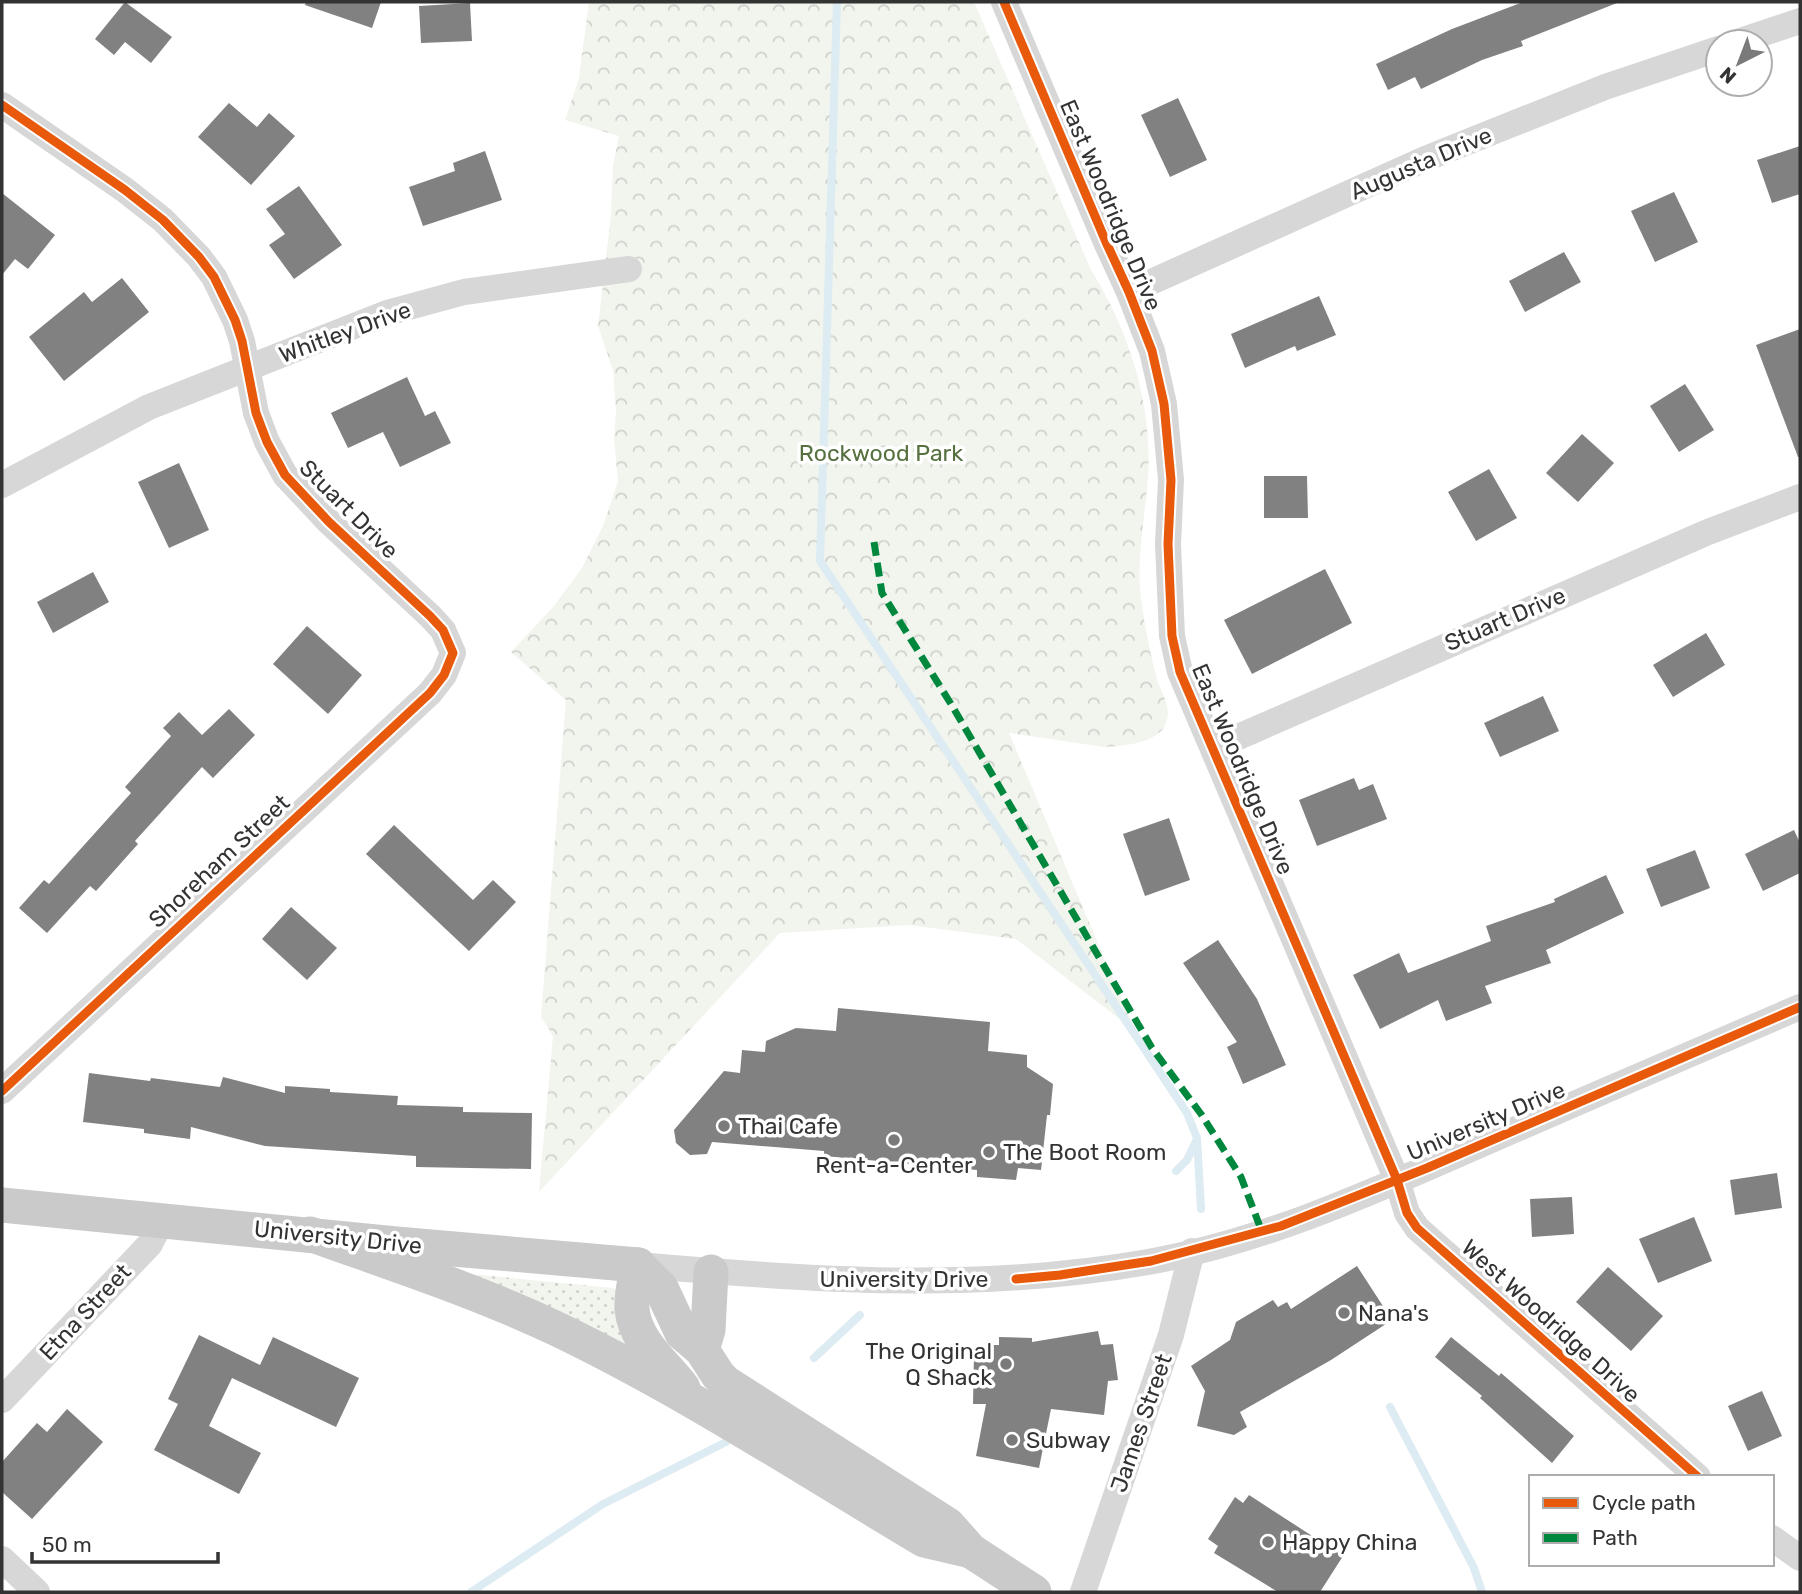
<svg xmlns="http://www.w3.org/2000/svg" width="1802" height="1594" font-family="Rubik,sans-serif">
  <style>
    .grass { fill: url(#grass-dots) }
    .forest { fill: url(#forest-crowns) }
    .lines { fill: none; stroke-linecap: round; stroke-linejoin: round }
    .stream { stroke: #ddebf3; stroke-width: 8 }
    .building { fill: #818181 }
    .minor { stroke: #d7d7d7; stroke-width: 26 }
    .major { stroke: #cacaca; stroke-width: 35 }
    .quiet { stroke: #00873e; stroke-width: 7; stroke-dasharray: 14 7; stroke-linecap: butt }
    .cycleway-casing { stroke: #fff; stroke-width: 13 }
    .cycleway { stroke: #e8590c; stroke-width: 9 }
    .poi-dot { fill: #7a7a7a; stroke: #fff; stroke-width: 2.5 }
    .labels { text-anchor: middle; stroke-width: 7; stroke-linejoin: round; paint-order: stroke }
    .street-label { font-size: 23px; fill: #333; stroke: #fff }
    .park-label { font-size: 23px; fill: #56703f; stroke: #fff }
    .poi-label { font-size: 23px; fill: #333; stroke: #fff; text-anchor: start }
  </style>
  <defs>
    <pattern id="grass-dots" width="8" height="8" patternUnits="userSpaceOnUse" patternTransform="scale(1.75)"><rect width="8" height="8" fill="#f1f5ed"/><path d="M2 2h.1M6 6h.1" fill="none" stroke="#cfd2cc" stroke-width="1.8" stroke-linecap="round"/></pattern>
    <pattern id="forest-crowns" width="20" height="18" patternUnits="userSpaceOnUse" patternTransform="scale(1.75)"><rect width="20" height="18" fill="#f1f5ed"/><path d="M2 6a3 3 0 1 1 6 0M12 15a3 3 0 1 1 6 0" fill="none" stroke="#cfd2cc"/></pattern>
  </defs>
  <rect width="100%" height="100%" fill="#fff"/>
  <path class="grass" d="M461,1273L613,1288L616,1290L634,1358Z"/>
  <path class="forest" d="M589,2H974L1091,270C1129,331 1153,405 1148,477C1145,519 1136,557 1141,599C1145,627 1150,655 1158,682C1161,691 1168,703 1168,712C1168,716 1166,725 1164,728C1151,744 1123,746 1104,747L1009,733L1135,1031L1016,939L909,925L780,933L539,1192L553,1036L541,1017L566,700L511,652L554,606L582,568L603,526L618,481L614,439L616,411L613,370L598,326L611,215L613,166L619,136L565,120L579,78Z"/>
  <g class="lines">
    <g class="stream">
      <path d="M837,2L820,561L1187,1113L1197,1138L1201,1209"/>
      <path d="M1176,1171L1187,1160L1196,1141"/>
      <path d="M814,1358L860,1315"/>
      <path d="M1390,1407L1474,1568L1482,1592"/>
      <path d="M471,1592L603,1504L726,1442"/>
    </g>
  </g>
  <g class="building">
    <path d="M125,2L172,37L151,63L125,42L114,55L95,39Z"/>
    <path d="M306,2H381L372,28L305,5Z"/>
    <path d="M1523,2L1617,3L1521,41L1523,46L1482,60L1421,89L1415,77L1388,90L1376,64L1452,29Z"/>
    <path d="M470,3L472,41L421,43L419,6Z"/>
    <path d="M1178,98L1207,160L1170,177L1141,115Z"/>
    <path d="M229,103L257,127L269,113L295,136L251,185L198,137Z"/>
    <path d="M1800,146V194L1772,203L1757,160Z"/>
    <path d="M485,151L502,200L423,226L409,187L455,171L453,163Z"/>
    <path d="M299,186L342,245L294,279L269,245L285,234L266,209Z"/>
    <path d="M1674,192L1698,242L1655,262L1631,211Z"/>
    <path d="M2,193L55,235L28,269L15,259L2,275Z"/>
    <path d="M1564,252L1581,282L1525,312L1509,281Z"/>
    <path d="M122,278L149,312L64,381L29,337L84,292L92,302Z"/>
    <path d="M1319,296L1336,335L1297,351L1295,346L1245,368L1231,334Z"/>
    <path d="M1800,329V457H1798L1756,345Z"/>
    <path d="M407,377L425,416L435,411L451,443L400,467L383,432L348,448L331,413Z"/>
    <path d="M1685,384L1714,430L1679,452L1650,406Z"/>
    <path d="M1582,434L1614,463L1578,502L1546,473Z"/>
    <path d="M179,463L209,530L169,548L138,482Z"/>
    <path d="M1489,469L1517,518L1476,541L1448,492Z"/>
    <path d="M1264,476H1307L1308,518H1264Z"/>
    <path d="M1325,569L1352,623L1252,674L1224,620Z"/>
    <path d="M93,572L109,602L53,633L37,602Z"/>
    <path d="M307,626L362,675L328,714L273,664Z"/>
    <path d="M1706,633L1725,665L1673,697L1653,665Z"/>
    <path d="M1543,696L1559,731L1500,757L1484,723Z"/>
    <path d="M229,709L255,735L213,778L202,767L135,841L138,844L96,891L90,886L47,933L19,908L44,880L49,884L131,793L125,787L171,736L163,728L179,712L202,735Z"/>
    <path d="M1354,778L1359,790L1373,784L1387,819L1317,846L1299,800Z"/>
    <path d="M1169,818L1190,880L1145,896L1123,834Z"/>
    <path d="M394,825L473,900L493,880L516,902L469,951L366,854Z"/>
    <path d="M1794,830L1800,843V873L1763,891L1745,854Z"/>
    <path d="M1695,850L1710,888L1661,907L1646,869Z"/>
    <path d="M1606,875L1624,913L1546,950L1551,963L1485,986L1492,1003L1446,1021L1438,1000L1380,1029L1353,975L1399,953L1408,973L1491,941L1486,926L1555,902L1554,899Z"/>
    <path d="M291,907L337,948L307,980L262,939Z"/>
    <path d="M1218,940L1257,999L1286,1065L1243,1084L1227,1047L1237,1042L1183,963Z"/>
    <path d="M838,1008L990,1022L988,1051L1027,1055V1067L1053,1084L1050,1115H1047L1041,1170L1018,1168L1016,1180L977,1177V1170L824,1156V1151L712,1142L707,1154L690,1155L676,1143L674,1130L724,1071L740,1073L742,1050L765,1052L766,1041L796,1028L836,1031Z"/>
    <path d="M89,1073L150,1081L151,1078L220,1087L223,1077L285,1093V1086L330,1089V1092L398,1096L397,1105L463,1107V1112L532,1113L531,1169L416,1167V1156L265,1146L191,1127L190,1139L144,1133V1129L83,1122Z"/>
    <path d="M1777,1173L1782,1208L1735,1215L1730,1180Z"/>
    <path d="M1572,1197L1574,1234L1532,1237L1530,1199Z"/>
    <path d="M1694,1217L1712,1261L1658,1283L1639,1239Z"/>
    <path d="M1357,1266L1392,1320L1331,1360L1240,1412L1247,1427L1234,1435L1197,1426L1205,1391L1191,1366L1230,1340L1236,1322L1273,1300L1278,1307L1287,1302L1291,1309Z"/>
    <path d="M1608,1267L1663,1316L1631,1351L1576,1302Z"/>
    <path d="M1098,1331L1101,1345L1113,1344L1118,1380L1108,1381L1104,1415L1051,1409L1039,1468L976,1456L986,1404H973L974,1352H993V1345H999V1337L1032,1338V1342Z"/>
    <path d="M199,1335L260,1365L273,1337L359,1378L336,1427L232,1378L209,1426L261,1453L239,1494L154,1450L178,1404L168,1399Z"/>
    <path d="M1451,1337L1499,1376L1501,1373L1574,1436L1552,1463L1480,1398L1482,1396L1435,1357Z"/>
    <path d="M1762,1391L1782,1436L1748,1451L1728,1406Z"/>
    <path d="M67,1409L103,1442L32,1519L2,1492V1462L37,1423L47,1432Z"/>
    <path d="M1249,1495L1343,1556L1320,1592H1278L1214,1553L1218,1546L1208,1539L1235,1497L1243,1503Z"/>
  </g>
  <g class="lines">
    <g class="minor">
      <path d="M1004,2L1106,242L1129,292L1152,351L1164,404L1171,480L1168,544L1172,636L1180,672L1397,1180L1407,1213L1417,1228L1698,1477"/>
      <path d="M1737,42L1800,21"/>
      <path d="M2,105L125,190L163,220L199,257L214,277L235,320L242,341L256,413L267,442L285,475L329,522L430,616L443,630L453,653L444,675L430,693L2,1091"/>
      <path d="M1129,292L1425,159L1605,87L1718,49"/>
      <path d="M2,485L149,407L387,313L464,292L629,269"/>
      <path d="M1213,748L1708,532L1800,497"/>
      <path d="M638,1265C808,1280 978,1292 1148,1262C1262,1242 1370,1193 1475,1147C1583,1100 1692,1053 1800,1007"/>
      <path d="M2,1400L150,1244L162,1220"/>
      <path d="M1772,1538L1800,1558"/>
      <path d="M2,1559L37,1592"/>
      <path d="M1083,1592L1171,1335L1192,1251"/>
    </g>
    <g class="major">
      <path d="M2,1205L396,1244L638,1265"/>
      <path d="M310,1234C393,1264 477,1291 557,1329C684,1390 803,1468 924,1540L971,1551"/>
      <path d="M638,1265L661,1288L682,1333L702,1350L718,1375L726,1383L948,1525L971,1551L1034,1592"/>
      <path d="M638,1265C635,1279 631,1295 632,1309C635,1342 665,1364 683,1388"/>
      <path d="M702,1350L708,1330L711,1272"/>
    </g>
    <path class="quiet" d="M874,542L882,593L951,704L1152,1048L1201,1114L1241,1177L1262,1232"/>
    <defs>
      <g id="cycleway">
        <path d="M1004,2L1106,242L1129,292L1152,351L1164,404L1171,480L1168,544L1172,636L1180,672L1397,1180L1407,1213L1417,1228L1698,1477"/>
        <path d="M2,105L125,190L163,220L199,257L214,277L235,320L242,341L256,413L267,442L285,475L329,522L430,616L443,630L453,653L444,675L430,693L2,1091"/>
        <path d="M1016,1279L1060,1275L1151,1261L1281,1226L1427,1168L1800,1007"/>
      </g>
    </defs>
    <use href="#cycleway" class="cycleway-casing"/>
    <use href="#cycleway" class="cycleway"/>
  </g>
  <g class="poi-dot">
    <circle cx="724" cy="1126" r="7"/>
    <circle cx="894" cy="1140" r="7"/>
    <circle cx="989" cy="1152" r="7"/>
    <circle cx="1344" cy="1313" r="7"/>
    <circle cx="1006" cy="1364" r="7"/>
    <circle cx="1012" cy="1440" r="7"/>
    <circle cx="1268" cy="1542" r="7"/>
  </g>
  <g class="labels">
    <g class="street-label">
      <text transform="translate(1421 163) rotate(-23)" y="8">Augusta Drive</text>
      <text transform="translate(1111 205) rotate(67)" y="8">East Woodridge Drive</text>
      <text transform="translate(345 332) rotate(-20)" y="8">Whitley Drive</text>
      <text transform="translate(349 509) rotate(45)" y="8">Stuart Drive</text>
      <text transform="translate(1505 619) rotate(-23)" y="8">Stuart Drive</text>
      <text transform="translate(1243 769) rotate(67)" y="8">East Woodridge Drive</text>
      <text transform="translate(219 861) rotate(-43)" y="8">Shoreham Street</text>
      <text transform="translate(1486 1121) rotate(-23)" y="8">University Drive</text>
      <text transform="translate(338 1237) rotate(6)" y="8">University Drive</text>
      <text x="904" y="1287">University Drive</text>
      <text transform="translate(85 1312) rotate(-47)" y="8">Etna Street</text>
      <text transform="translate(1551 1321) rotate(42)" y="8">West Woodridge Drive</text>
      <text transform="translate(1141 1423) rotate(-71)" y="8">James Street</text>
    </g>
    <g class="park-label">
      <text x="881" y="461">Rockwood Park</text>
    </g>
    <g class="poi-label">
      <text x="738" y="1134">Thai Cafe</text>
      <text x="1003" y="1160">The Boot Room</text>
      <text x="894" y="1173" text-anchor="middle">Rent-a-Center</text>
      <text x="1358" y="1321">Nana's</text>
      <text x="992" y="1359" text-anchor="end">The Original<tspan x="992" dy="26">Q Shack</tspan></text>
      <text x="1026" y="1448">Subway</text>
      <text x="1282" y="1550">Happy China</text>
    </g>
  </g>
  <rect width="1802" height="1594" fill="none" stroke="#333333" stroke-width="7"/>
  <rect x="1529" y="1475" width="245" height="91" fill="#ffffff" stroke="#adadad" stroke-width="2"/>
  <rect x="1543" y="1498" width="35" height="10" fill="#e8590c" stroke="#adadad" stroke-width="2"/>
  <text x="1592" y="1510" font-size="21" fill="#333333">Cycle path</text>
  <rect x="1543" y="1533" width="35" height="10" fill="#00873e" stroke="#adadad" stroke-width="2"/>
  <text x="1592" y="1545" font-size="21" fill="#333333">Path</text>
  <g transform="translate(1739 63) rotate(222)"><circle r="33" fill="#ffffff" stroke="#adadad" stroke-width="2"/>
  <path d="M0-5L12 26L0 18L-12 26Z" fill="#7a7a7a"/>
  <text y="-10" font-size="19" font-weight="bold" text-anchor="middle" fill="#333333">N</text>
  </g>
  <path d="M32 1552v10h186v-10" fill="none" stroke="#333333" stroke-width="3.5"/>
  <text x="42" y="1552" font-size="21" fill="#333333" stroke="#ffffff" stroke-width="5" paint-order="stroke">50 m</text>
</svg>
